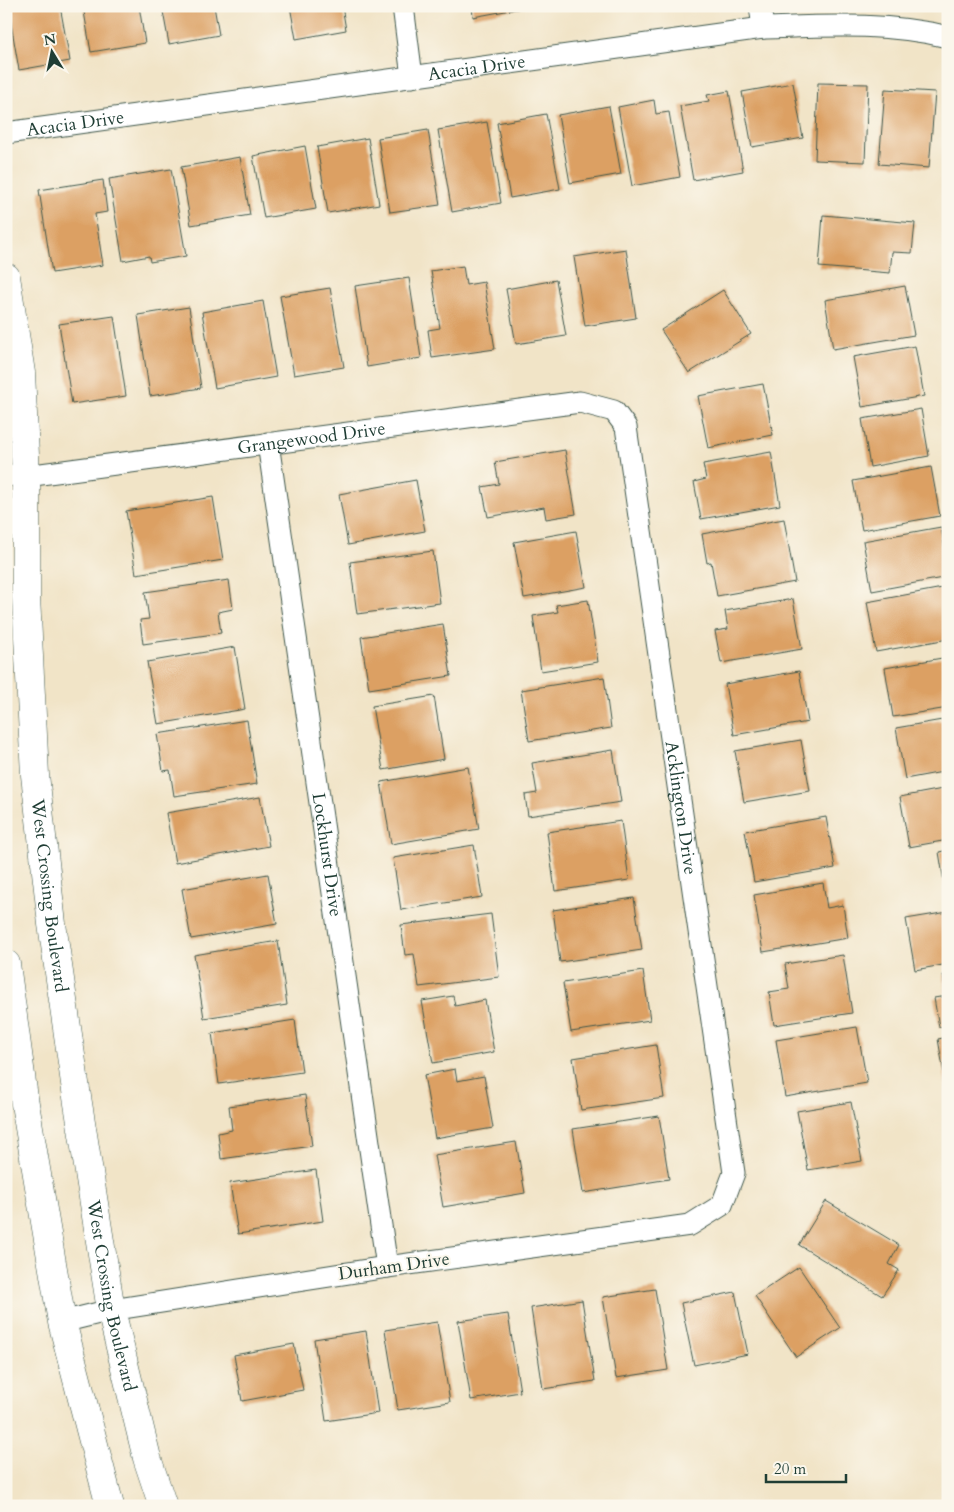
<svg xmlns="http://www.w3.org/2000/svg" width="954" height="1512" font-family="Cardo,serif">
  <style>
    .building { fill: #dca064 }
    .lines { fill: none; stroke-linecap: round; stroke-linejoin: round }
    .street-casing { stroke: #3e564a; stroke-width: 23 }
    .secondary-casing { stroke: #3e564a; stroke-width: 29 }
    .street { stroke: #fff; stroke-width: 21 }
    .secondary { stroke: #fff; stroke-width: 28 }
    .labels { text-anchor: middle; stroke-width: 4; stroke-linejoin: round; paint-order: stroke }
    .street-label { font-size: 18px; fill: #1f3d34; stroke: #fbf7ec }
  </style>
  <rect width="100%" height="100%" fill="#fbf7ec"/>
  <filter id="ink" filterUnits="userSpaceOnUse"><feTurbulence type="fractalNoise" baseFrequency=".02" numOctaves="2"/><feDisplacementMap in="SourceGraphic" scale="10" xChannelSelector="R" yChannelSelector="G"/><feConvolveMatrix kernelMatrix="1 2 1 2 8 2 1 2 1" color-interpolation-filters="sRGB"/></filter>
  <filter id="wash" filterUnits="userSpaceOnUse"><feTurbulence type="fractalNoise" baseFrequency=".0096" numOctaves="4" result="noise"/><feDisplacementMap in="SourceGraphic" scale="20" xChannelSelector="R" yChannelSelector="G"/><feGaussianBlur stdDeviation="1.12" result="paint"/><feColorMatrix in="noise" values="0 0 0 0 0 0 0 0 0 0 0 0 0 0 0 0 0 1.4 0 .05"/><feComposite in="paint" operator="in"/></filter>
  <g filter="url(#wash)">
    <rect width="100%" height="100%" fill="#f1e4c7"/>
    <g id="blocks">
      <g class="building">
        <path d="M8,6H60L70,61L19,70Z"/>
        <path d="M83,6H139L145,43L91,52Z"/>
        <path d="M162,6H214L219,35L169,44Z"/>
        <path d="M290,6H342L346,30L296,39Z"/>
        <path d="M472,6H527V7L473,17Z"/>
        <path d="M793,83L803,138L752,147L742,92Z"/>
        <path d="M818,83L868,84L865,162L815,160Z"/>
        <path d="M885,89L935,92L929,168L879,164Z"/>
        <path d="M729,91L743,171L693,180L680,106L709,101L707,95Z"/>
        <path d="M654,100L656,114L669,112L680,177L632,186L618,107Z"/>
        <path d="M609,106L621,174L570,183L558,115Z"/>
        <path d="M546,114L560,189L510,198L497,123Z"/>
        <path d="M487,122L501,203L452,212L438,130Z"/>
        <path d="M428,130L440,205L390,212L378,138Z"/>
        <path d="M368,138L379,204L328,213L317,147Z"/>
        <path d="M305,146L316,209L264,218L253,156Z"/>
        <path d="M240,157L250,215L191,225L181,167Z"/>
        <path d="M171,169L186,256L150,262L149,256L123,261L109,179Z"/>
        <path d="M103,180L107,212L95,214L103,265L52,273L39,190Z"/>
        <path d="M823,215L915,223L912,253L892,252L890,273L819,267Z"/>
        <path d="M626,249L636,318L585,326L574,257Z"/>
        <path d="M463,266L466,285L484,282L495,349L432,358L428,330L440,328L431,271Z"/>
        <path d="M409,278L421,358L367,367L355,286Z"/>
        <path d="M556,280L566,336L516,344L506,289Z"/>
        <path d="M905,286L914,335L833,349L825,300Z"/>
        <path d="M330,288L344,367L294,375L280,296Z"/>
        <path d="M723,290L751,334L689,373L661,330Z"/>
        <path d="M263,301L276,377L215,388L202,312Z"/>
        <path d="M189,307L201,388L150,396L138,315Z"/>
        <path d="M114,316L126,396L72,404L59,324Z"/>
        <path d="M915,346L924,396L862,407L853,357Z"/>
        <path d="M763,384L773,435L708,448L698,396Z"/>
        <path d="M921,409L929,456L870,467L862,419Z"/>
        <path d="M565,450L576,514L546,519L544,507L488,517L482,487L499,484L495,462Z"/>
        <path d="M771,452L780,505L701,519L694,482L706,479L703,464Z"/>
        <path d="M931,467L940,516L862,530L853,481Z"/>
        <path d="M416,480L425,531L348,545L339,494Z"/>
        <path d="M213,497L223,560L136,574L126,511Z"/>
        <path d="M784,519L795,582L717,596L711,562L707,563L702,534Z"/>
        <path d="M941,527L948,568V577L872,591L863,541Z"/>
        <path d="M576,531L586,587L524,598L514,542Z"/>
        <path d="M433,551L440,603L357,614L350,562Z"/>
        <path d="M229,580L233,609L218,612L221,633L143,644L140,620L149,619L145,592Z"/>
        <path d="M948,587V639L876,652L867,602Z"/>
        <path d="M793,599L802,649L721,663L715,631L728,629L725,611Z"/>
        <path d="M588,600L598,662L541,671L533,616L558,612L556,605Z"/>
        <path d="M443,624L451,676L369,689L361,637Z"/>
        <path d="M235,647L245,709L158,724L147,662Z"/>
        <path d="M948,657V708L893,717L885,668Z"/>
        <path d="M799,671L808,722L734,735L725,684Z"/>
        <path d="M604,677L611,728L529,741L521,690Z"/>
        <path d="M434,696L444,759L383,770L372,706Z"/>
        <path d="M948,719V771L905,779L896,728Z"/>
        <path d="M247,720L257,784L174,796L170,770L163,771L157,734Z"/>
        <path d="M801,740L810,791L744,802L735,751Z"/>
        <path d="M613,750L621,802L528,816L525,795L537,793L532,763Z"/>
        <path d="M468,767L479,829L391,844L381,782Z"/>
        <path d="M948,788V840L909,847L900,797Z"/>
        <path d="M260,797L269,846L175,863L166,813Z"/>
        <path d="M826,817L835,868L754,882L745,831Z"/>
        <path d="M621,821L629,880L555,891L547,832Z"/>
        <path d="M474,845L482,897L401,910L393,858Z"/>
        <path d="M948,850V900H947L939,852Z"/>
        <path d="M268,874L277,924L191,939L182,889Z"/>
        <path d="M823,883L827,908L843,905L848,938L763,952L754,895Z"/>
        <path d="M634,898L642,950L560,962L553,910Z"/>
        <path d="M948,912V964L915,970L906,919Z"/>
        <path d="M491,914L499,977L419,987L414,954L405,955L401,925Z"/>
        <path d="M278,941L287,1005L204,1018L194,955Z"/>
        <path d="M843,955L852,1013L774,1025L769,992L789,989L785,964Z"/>
        <path d="M643,971L650,1020L571,1032L563,983Z"/>
        <path d="M948,974V1026L939,1027L934,998L946,996L943,975Z"/>
        <path d="M453,996L455,1006L485,1000L494,1052L433,1063L422,1001Z"/>
        <path d="M295,1020L302,1072L219,1084L212,1033Z"/>
        <path d="M857,1027L867,1083L785,1097L776,1040Z"/>
        <path d="M948,1037V1090H947L938,1039Z"/>
        <path d="M656,1045L664,1098L581,1110L573,1058Z"/>
        <path d="M455,1069L457,1081L484,1076L493,1128L435,1138L424,1075Z"/>
        <path d="M305,1095L312,1146L221,1159L218,1133L232,1130L229,1106Z"/>
        <path d="M851,1102L862,1161L808,1170L797,1111Z"/>
        <path d="M659,1116L669,1179L583,1193L573,1129Z"/>
        <path d="M516,1142L525,1193L443,1207L434,1155Z"/>
        <path d="M316,1170L323,1221L238,1234L230,1183Z"/>
        <path d="M826,1201L899,1245L889,1264L899,1270L882,1296L799,1245Z"/>
        <path d="M799,1267L840,1328L796,1357L755,1296Z"/>
        <path d="M655,1289L668,1370L616,1378L603,1297Z"/>
        <path d="M735,1292L748,1354L694,1365L681,1303Z"/>
        <path d="M582,1300L595,1381L543,1389L531,1308Z"/>
        <path d="M508,1314L520,1392L471,1400L458,1321Z"/>
        <path d="M437,1322L450,1402L398,1410L385,1330Z"/>
        <path d="M366,1331L378,1413L326,1421L314,1339Z"/>
        <path d="M294,1344L303,1390L242,1401L234,1355Z"/>
      </g>
    </g>
  </g>
  <g filter="url(#ink)">
    <use href="#blocks" fill-opacity="0" stroke="#3e564a" stroke-width="1"/>
    <g class="lines">
      <defs>
        <g id="street">
          <path d="M403,6L412,77"/>
          <path d="M760,6L763,28"/>
          <path id="s1" d="M6,133L763,28C825,26 886,22 948,37"/>
          <path id="s2" d="M268,443L387,1267"/>
          <path id="s3" d="M6,475L26,476L580,402L614,411L626,427L734,1173L722,1205L690,1225L387,1267L111,1310L62,1322"/>
        </g>
        <g id="secondary">
          <path id="s4" d="M6,277L21,373L26,476V597L35,775L52,924L77,1097L111,1310L147,1458L163,1506"/>
          <path d="M6,964L24,1098L62,1322L110,1506"/>
        </g>
      </defs>
      <use href="#street" class="street-casing"/>
      <use href="#secondary" class="secondary-casing"/>
      <use href="#street" class="street"/>
      <use href="#secondary" class="secondary"/>
    </g>
  </g>
  <g class="labels">
    <g class="street-label">
      <text dy="6" stroke="none"><textPath href="#s1" startOffset="475">Acacia Drive</textPath></text>
      <text dy="6" stroke="none"><textPath href="#s1" startOffset="70">Acacia Drive</textPath></text>
      <text dy="6" stroke="none"><textPath href="#s3" startOffset="308">Grangewood Drive</textPath></text>
      <text dy="6" stroke="none"><textPath href="#s3" startOffset="1019">Acklington Drive</textPath></text>
      <text dy="6" stroke="none"><textPath href="#s2" startOffset="416">Lockhurst Drive</textPath></text>
      <text dy="6" stroke="none"><textPath href="#s4" startOffset="621">West Crossing Boulevard</textPath></text>
      <text transform="translate(394 1266) rotate(-8)" y="6">Durham Drive</text>
      <text dy="6" stroke="none"><textPath href="#s4" startOffset="1026">West Crossing Boulevard</textPath></text>
    </g>
  </g>
  <rect width="954" height="1512" fill="none" stroke="#fbf7ec" stroke-width="25"/>
  <g transform="translate(52 52) rotate(350)" stroke="#fbf7ec" stroke-width="4" paint-order="stroke">
  <path d="M0-4L9 19L0 12L-9 19Z" fill="#1f3d34"/>
  <text y="-8" font-size="14" font-weight="bold" text-anchor="middle" fill="#1f3d34">N</text>
  </g>
  <path d="M766 1474v8h80v-8" fill="none" stroke="#1f3d34" stroke-width="2.5"/>
  <text x="774" y="1474" font-size="15" fill="#1f3d34" stroke="#fbf7ec" stroke-width="4" paint-order="stroke">20 m</text>
</svg>
